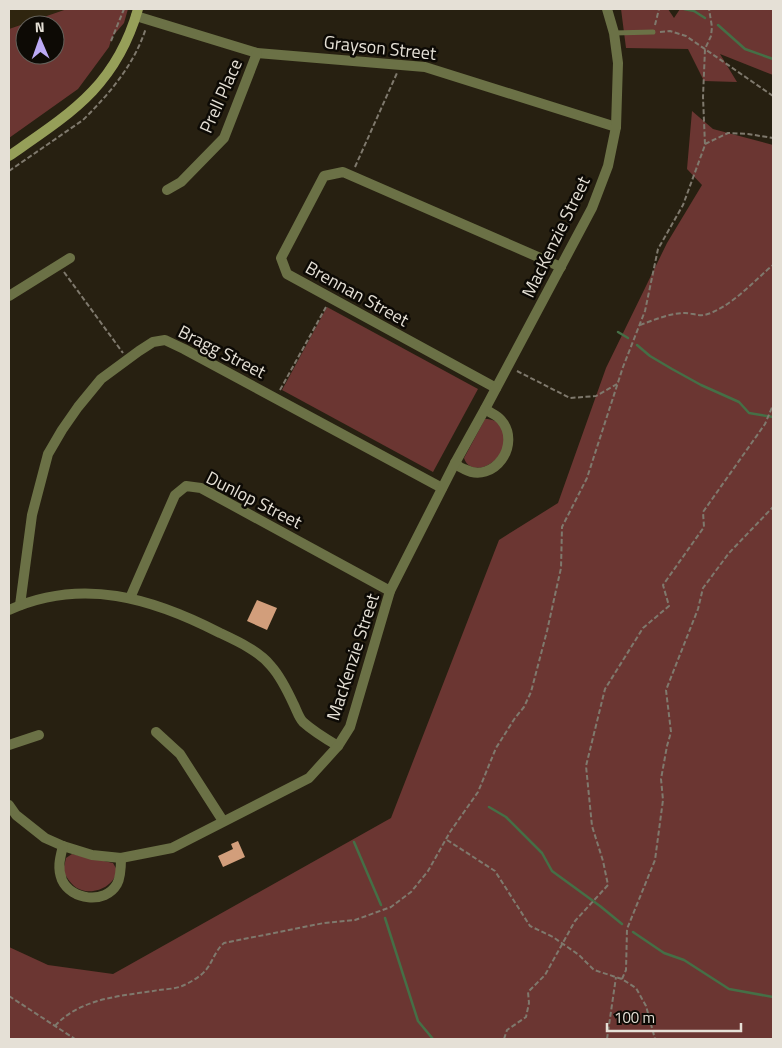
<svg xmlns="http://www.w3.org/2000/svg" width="782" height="1048" font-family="'Titillium Web',sans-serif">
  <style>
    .built { fill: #2f250f }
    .green { fill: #6b3632; fill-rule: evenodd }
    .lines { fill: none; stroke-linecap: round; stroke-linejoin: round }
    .stream { stroke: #456f46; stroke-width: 2.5 }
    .building { fill: #d29e7b }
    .path { stroke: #7f796d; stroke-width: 2; stroke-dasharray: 5 2.5; stroke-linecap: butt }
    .lane { stroke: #6b7146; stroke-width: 5 }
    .street { stroke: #6b7146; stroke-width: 10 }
    .secondary { stroke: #969f59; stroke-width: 10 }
    .labels { text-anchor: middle; stroke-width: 5; stroke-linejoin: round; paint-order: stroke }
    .street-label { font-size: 18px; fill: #e5e0d6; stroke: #0d0a05 }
  </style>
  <rect width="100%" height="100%" fill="#272011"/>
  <path class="built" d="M9,9H67L9,29Z"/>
  <g class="green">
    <path d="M67,9H128L124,23L112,37L109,47L78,89L9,138V29ZM25,25H55V55H25Z"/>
    <path d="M621,9H668L674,18L680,9H773V75L720,54L737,82L704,81L688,49L626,48Z"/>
    <path d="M692,111L713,129L773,145V1039H9V947L48,965L113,974L391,818L499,540L558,503L606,368L667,243L702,185L687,169Z"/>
    <path d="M327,307L478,389L433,472L282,390Z"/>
    <path d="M485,419C492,419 498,421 501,427C517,456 472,483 464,458Z"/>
    <path d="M72,854L113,863L117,870C115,886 94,896 79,889C72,886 67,878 63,871L66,858Z"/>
  </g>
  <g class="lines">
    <g class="stream">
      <path d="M684,9L694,11L705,18"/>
      <path d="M718,25L745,49L773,59"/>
      <path d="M618,332L628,338"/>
      <path d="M637,345L650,356L672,369L701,385L739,402L749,413L773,417"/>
      <path d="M489,807L506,817L542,853L552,871L600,906L622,924"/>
      <path d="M354,842L381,905"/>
      <path d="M385,918L418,1021L433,1039"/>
      <path d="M633,932L664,953L684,960L729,989L773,997"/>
    </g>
  </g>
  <g class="building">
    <path d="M257,600L277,608L267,630L247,621Z"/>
    <path d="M238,841L245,857L223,867L218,856L233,849L231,844Z"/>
  </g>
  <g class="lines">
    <g class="path">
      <path d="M655,25L659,9"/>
      <path d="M660,32L670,31L686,36L773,96"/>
      <path d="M111,41L124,9"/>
      <path d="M705,144L728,133L748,134L773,138"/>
      <path d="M355,167L397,73"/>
      <path d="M9,171L83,120C110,93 134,65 146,28"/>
      <path d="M64,272L123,353"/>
      <path d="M640,325C654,320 670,313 685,313C691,313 698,316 704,315C728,310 755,280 773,265"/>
      <path d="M517,371L570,398L596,396L617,384"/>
      <path d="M280,390L326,307"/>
      <path d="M447,840L495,871L530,926L553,937L579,955L594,970L622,979L636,988L646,1006L655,1039"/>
      <path d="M622,979L626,970L627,929L655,860L663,800L661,779L667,746L671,732L666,690L698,609L703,588L729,553L773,507"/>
      <path d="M9,996L75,1039"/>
      <path d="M55,1026C81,997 124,996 159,990C166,989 175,989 182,986C189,983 200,977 205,971C213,962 214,952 224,943L324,923L355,920L391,907L411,892L428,871L450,832L478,792L496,748L515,718L524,707L531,692L547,631L561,568L562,527L587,478L623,367L645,311L658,249L683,205L705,145L703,97L705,49L711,36L712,27L709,9"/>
      <path d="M504,1039L507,1030L526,1017L529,1003L528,992L545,975L575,921L608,885L603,861L592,826L586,766L605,689L643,628L669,606L663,585L704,527L703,512L765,424L773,405"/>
      <path d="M607,1039L616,977"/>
    </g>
    <path class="lane" d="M614,33L653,32"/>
    <g class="street">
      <path d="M136,16L257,53L425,67L616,127"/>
      <path d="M167,190L181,182L224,138L257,53"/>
      <path d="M9,296L70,258"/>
      <path d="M496,388L287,274L281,258L324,176L343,172L561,267"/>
      <path d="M455,463C457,465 461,468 464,469C494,485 522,444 501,420C497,415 490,413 485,409"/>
      <path d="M130,598L175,495L186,486L201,488L390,591"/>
      <path d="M20,605L32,515L48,454L62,430L78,407L101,379L139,351L153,342L165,340L184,349L442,488"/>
      <path d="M9,610C82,577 152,598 220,633C237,641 259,651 271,666C281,677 288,692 294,705C297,711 299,718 303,722C313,731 326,739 338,746"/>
      <path d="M156,732L180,754L223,821"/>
      <path d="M9,745L39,735"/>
      <path d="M9,805L16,815L45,838L63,846L92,855L121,858L172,848L309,778L338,746L350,727L390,591L455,463L485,409L592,208L608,166L616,127L618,63L614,33L607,9"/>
      <path d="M63,846C60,858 57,868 62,880C71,900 105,905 117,884C121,877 121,866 121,858"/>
    </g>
    <path class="secondary" d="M9,156C71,113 116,86 138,9"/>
  </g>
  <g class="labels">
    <g class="street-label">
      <text transform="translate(380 48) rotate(6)" y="6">Grayson Street</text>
      <text transform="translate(221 96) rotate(-66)" y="6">Prell Place</text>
      <text transform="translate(556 237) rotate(-64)" y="6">MacKenzie Street</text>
      <text transform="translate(357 294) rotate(29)" y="6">Brennan Street</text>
      <text transform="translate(222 352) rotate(27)" y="6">Bragg Street</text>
      <text transform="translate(254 500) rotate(27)" y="6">Dunlop Street</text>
      <text transform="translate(353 657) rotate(-72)" y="6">MacKenzie Street</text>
    </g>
  </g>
  <rect width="782" height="1048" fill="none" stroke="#e5e0d6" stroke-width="20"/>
  <g transform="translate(40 40) rotate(358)"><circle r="24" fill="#0d0a05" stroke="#636059"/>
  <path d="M0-4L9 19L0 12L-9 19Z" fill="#bcaaf5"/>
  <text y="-8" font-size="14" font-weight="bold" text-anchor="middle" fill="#e5e0d6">N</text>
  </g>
  <path d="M607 1023v8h134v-8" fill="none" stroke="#e5e0d6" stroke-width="2.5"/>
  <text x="614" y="1023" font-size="15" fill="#e5e0d6" stroke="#0d0a05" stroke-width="4" paint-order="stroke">100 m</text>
</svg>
